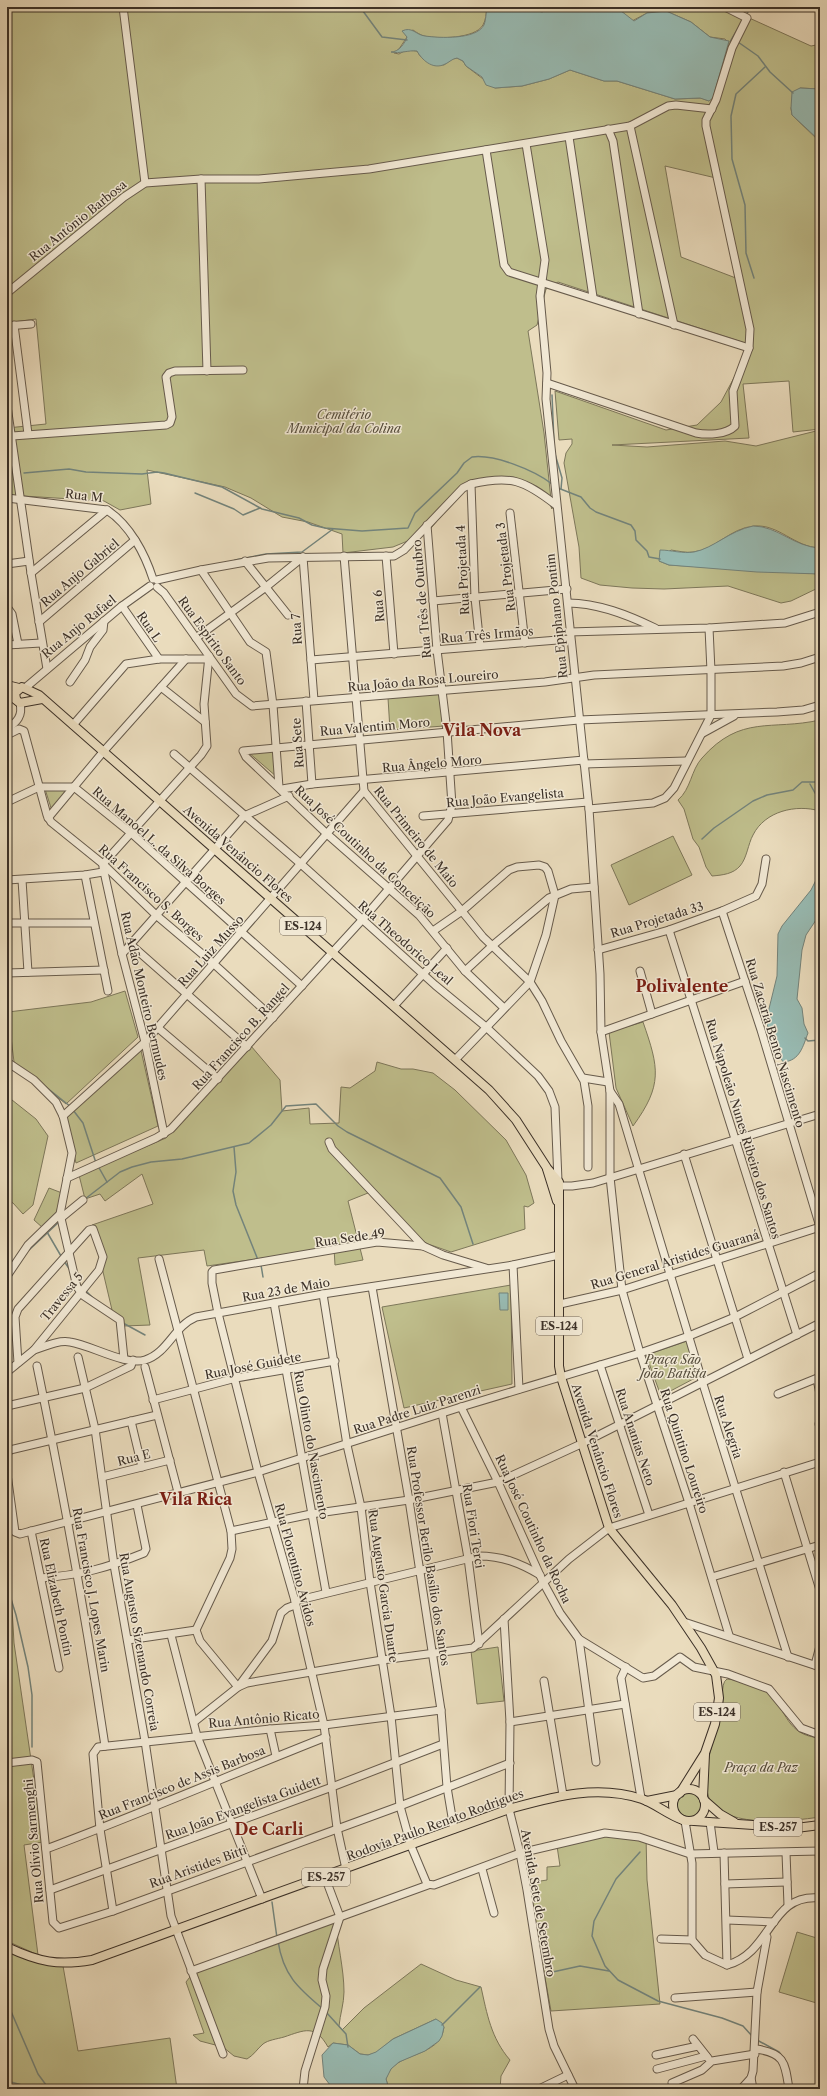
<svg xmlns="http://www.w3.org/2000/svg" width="827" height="2096" font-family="'Libre Caslon Text',serif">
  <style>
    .green { fill: #bfbe8c; stroke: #7d775a; fill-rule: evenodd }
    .water { fill: #98bbb3; stroke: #73837b }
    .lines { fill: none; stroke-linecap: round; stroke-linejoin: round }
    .stream { stroke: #73837b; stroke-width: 1.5 }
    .minor-casing { stroke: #675b4c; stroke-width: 9 }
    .major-casing { stroke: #3b3027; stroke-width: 10 }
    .minor { stroke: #f1e8d4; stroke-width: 7 }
    .major { stroke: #eadcbd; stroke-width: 8 }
    .labels { text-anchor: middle; stroke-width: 3; stroke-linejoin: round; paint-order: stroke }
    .shield { fill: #f1e8d4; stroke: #72675b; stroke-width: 1 }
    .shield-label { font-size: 11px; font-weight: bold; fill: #3b3027 }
    .street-label { font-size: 12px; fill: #3b3027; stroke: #f1e8d4 }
    .park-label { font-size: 12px; font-style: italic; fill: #554c3b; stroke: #f1e8d4 }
    .district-label { font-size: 16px; font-weight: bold; fill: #7a1f14; stroke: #f1e8d4 }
  </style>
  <rect width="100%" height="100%" fill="#eadcbd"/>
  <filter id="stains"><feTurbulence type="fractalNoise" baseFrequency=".005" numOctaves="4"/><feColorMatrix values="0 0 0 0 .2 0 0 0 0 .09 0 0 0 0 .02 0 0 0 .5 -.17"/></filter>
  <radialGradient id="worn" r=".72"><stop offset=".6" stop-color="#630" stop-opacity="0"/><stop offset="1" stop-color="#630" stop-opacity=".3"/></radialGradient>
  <g class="green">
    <path d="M7,7H487C486,13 486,20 483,25C475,39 437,39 424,36C420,35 416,32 413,30L405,33L407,37L399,49L394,53L399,54L406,50L417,51C423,63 432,63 444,65L452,59L457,58L463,61L466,66L495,88L522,86L549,79L570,70L604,81H617L675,99L701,98L709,101L729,44L725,39L710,37L691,22L666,11L647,13L632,21L616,7H725L811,46L816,45L820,35V89L800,88L791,108L792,115L819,141L820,429L793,432L789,381L743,384L749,438L612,445L647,447L725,441L756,446L820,430V548C794,547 779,524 754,526C730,528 715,550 693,552C686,553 678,551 671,550L659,561L669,565L820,574V587L791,601L781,603L728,586L664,589L632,588L600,585L581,578L579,547L564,463L566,453L572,444V439L559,440L555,391L666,430L697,425L721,402L744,359L748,344L558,282L546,289L537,325L528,331L544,433L552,509L546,495L503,478L472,485L456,498L427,533L393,547L343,553L342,534L308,522L282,517L251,498L225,487L147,470L151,504L120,510L104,501L7,495V428L46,424L36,319L7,323ZM665,166L716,178L741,280L681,257Z"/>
    <path d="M439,694L444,726L390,730L388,698Z"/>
    <path d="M820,720V811C796,804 765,811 753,835C748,844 747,858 740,866C733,874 723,875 712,876L706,867L699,847L693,839L684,809L678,800C691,789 691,770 702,758C741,714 771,731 820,720Z"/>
    <path d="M275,748L277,777L248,752Z"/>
    <path d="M45,789L66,790L52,811Z"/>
    <path d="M673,836L692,875L629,905L611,865Z"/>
    <path d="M125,991L138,1037L66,1104L14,1062L8,1012L91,1002Z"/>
    <path d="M643,1022C659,1068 663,1085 633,1126L616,1088L609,1032Z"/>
    <path d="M140,1046L158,1126L76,1163L65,1116Z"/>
    <path d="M251,1046L280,1080L282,1111L309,1108L310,1124L339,1123L341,1087L350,1088L375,1071L377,1062L401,1069H413L433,1073L455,1090L506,1140L526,1175L534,1203L528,1207L524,1206L525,1229L451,1252L428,1244L405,1231L368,1193L348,1201L363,1260L335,1265L334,1248L207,1266L204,1250L138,1258L150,1325L124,1326L112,1310L92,1225L153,1204L142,1174L105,1201L100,1194L85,1199L79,1175L166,1138Z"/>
    <path d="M7,1096L36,1119L48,1136L33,1205L23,1214L13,1203L7,1200Z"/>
    <path d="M49,1188L62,1193L56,1213L43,1228L34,1220Z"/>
    <path d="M511,1285L512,1384L404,1408L382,1307Z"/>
    <path d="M687,1341L697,1377L661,1396L646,1355Z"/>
    <path d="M7,1520L14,1643L43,1842L24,1845L38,1955L7,1941Z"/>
    <path d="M498,1647L504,1701L477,1704L471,1651Z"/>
    <path d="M727,1679C736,1679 762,1688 768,1693C788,1710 785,1735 820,1738V1817C793,1821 713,1831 707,1791C704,1764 714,1738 722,1713C725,1704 719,1684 727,1679Z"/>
    <circle cx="690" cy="1805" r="14"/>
    <path d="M602,1834L646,1836L647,1880L660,2004L551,2011L528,1883L547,1880V1867L560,1866L557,1846Z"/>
    <path d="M336,1919C337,1944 344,1968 344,1992C344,2003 340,2015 339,2026L342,2030L364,2008L421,1964L456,1980L481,1987C487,2014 491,2038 510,2060L501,2076L500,2089H389L386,2079C393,2050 440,2060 444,2027L436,2019L393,2039L376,2053L368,2055L360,2054L348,2045L333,2043L328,2047C315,2024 305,2030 284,2037C277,2039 268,2040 263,2044C257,2049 254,2055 247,2059L234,2056L223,2047L200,2041L193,2035L204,2033L186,1982L193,1973Z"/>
    <path d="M797,1932L820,1939V2004L779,1992Z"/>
    <path d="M7,1950C25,1957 43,1966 63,1966L78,2051L170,2038L177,2089H7Z"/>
  </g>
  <g class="water">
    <path d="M487,7H534L538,11L542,12L555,7H616L634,21L647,13L666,11L691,22L710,37L729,41L713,98L709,101L700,98L675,99L617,81H604L570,70L549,79L522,86L495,88L486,85L482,77L466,66L463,61L457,58C451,59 449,63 443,65C432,69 422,60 417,51C408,50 400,54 391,52C399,52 405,43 407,37L402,31C412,26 416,35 425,36C439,38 476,40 484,25C486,20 486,13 487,7Z"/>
    <path d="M820,78V141L792,115L791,108L792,92L800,88L819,89Z"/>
    <path d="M753,526C778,526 794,547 820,548V574L757,572L669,565L659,561L660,550C671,550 683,554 694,552C714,548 729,531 753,526Z"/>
    <path d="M820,872V914L806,935L802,950L797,999L802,1008L804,1024L808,1033C803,1046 800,1061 783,1062L774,1046L766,1021L777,976L778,934L782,926L811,890Z"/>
    <path d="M499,1293H508V1310H500Z"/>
    <path d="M436,2019L442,2023L444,2027L442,2036L439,2041L425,2051L399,2062L391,2069L386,2079L389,2089H333L324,2077L322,2055L333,2043L348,2045L360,2054L368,2055L376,2052L393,2039Z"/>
  </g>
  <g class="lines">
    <g class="stream">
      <path d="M360,7L382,37L407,40"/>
      <path d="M746,15L751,7"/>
      <path d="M730,42L740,25"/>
      <path d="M738,42L758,56L770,72L793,93"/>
      <path d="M754,278L746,253L745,205L732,159L731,116L736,94L765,67"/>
      <path d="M552,395L554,443"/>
      <path d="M555,454L562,478L561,489"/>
      <path d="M24,473L69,469L86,472L142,474L157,472L164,473L222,487L262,509L299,518L312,525L325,528L362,531L408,528L415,513L457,473L464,463L472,457C494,454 534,470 552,484"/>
      <path d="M7,475L15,473"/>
      <path d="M558,488L581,497L590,508L596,512L631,525L635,531L636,540L647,551L649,557L660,559"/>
      <path d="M195,493L234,509L243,515L260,508"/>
      <path d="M235,560L266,554L302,552L333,529"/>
      <path d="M810,784L815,793L820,798"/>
      <path d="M702,839L714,828L753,801L767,795L793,790L802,782H820"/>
      <path d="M805,1038L808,1041L820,1040"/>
      <path d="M46,1087L71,1107"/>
      <path d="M73,1110L83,1123L96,1163"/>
      <path d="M234,1147L236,1172L233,1191L236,1205L258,1260"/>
      <path d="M98,1166L107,1182"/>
      <path d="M85,1199L120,1172L132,1167L151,1162L182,1159L249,1143L271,1125L286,1106L316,1104L338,1126L347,1132L440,1178L461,1207L473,1244"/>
      <path d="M47,1232L61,1256"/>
      <path d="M29,1250L60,1221"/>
      <path d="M64,1261L70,1270"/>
      <path d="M261,1265L263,1277"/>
      <path d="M85,1290L94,1299"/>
      <path d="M123,1323L145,1335"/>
      <path d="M7,1586L16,1615L28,1667L32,1695V1747"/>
      <path d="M640,1852L616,1879L594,1921L592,1936L605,1966L618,1980L658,2001L722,2018L743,2026L752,2036"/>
      <path d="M272,1902L277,1938"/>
      <path d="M278,1941C283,1975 298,1988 323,2009"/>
      <path d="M548,1973L580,1966L609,1971"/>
      <path d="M7,2002L38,2074L49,2089"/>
      <path d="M326,2012L346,2034L348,2047"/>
      <path d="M442,2025L480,1987"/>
      <path d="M757,2040L779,2052L785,2060"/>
      <path d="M7,2081L37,2089"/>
    </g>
    <defs>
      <g id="minor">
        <path d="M123,7L145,183"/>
        <path d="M630,126L674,325"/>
        <path d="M608,129L613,141L639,314"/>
        <path d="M569,137L593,297"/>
        <path d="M526,144L545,260L540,296L547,373L546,399L589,809L600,974L601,1032L610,1091V1177L622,1290L640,1353L689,1503L729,1635"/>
        <path d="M486,150L504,265L509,272L749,348"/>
        <path d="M201,179L207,371"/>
        <path d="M7,293L124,197L145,183L201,179H259L369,169L630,126L668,106L676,105L712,109"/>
        <path d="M14,325L28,434"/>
        <path d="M7,326L31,324"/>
        <path d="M547,383L696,433C707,435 726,435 735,426L733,391L749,348L750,329L706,126V120L716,100L732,48L747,18L725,7"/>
        <path d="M7,406L31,573L47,669"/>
        <path d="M12,436L166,425L170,423L172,417L166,377L169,373L175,371L243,370"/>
        <path d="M471,484C511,475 524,480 556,505"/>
        <path d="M7,498L107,510C130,525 145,554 153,579"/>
        <path d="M510,513L525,643"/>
        <path d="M344,556L364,791L483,937L530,982L542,1001L561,1041L584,1081L588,1106V1167"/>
        <path d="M386,556L394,654"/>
        <path d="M303,557L314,700"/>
        <path d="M245,561L288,615"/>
        <path d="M7,564L29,561"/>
        <path d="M201,570L250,642L266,652L273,705L279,787"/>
        <path d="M31,573L107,510"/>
        <path d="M157,580L201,570L268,558L394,556L404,550L463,488L471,484L475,598L480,646"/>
        <path d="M157,587L164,593L236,694L252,706L545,682L594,675L783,666L801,663L820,657"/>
        <path d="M433,601L567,589"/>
        <path d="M568,603C598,603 628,615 655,628"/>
        <path d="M122,606L159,659"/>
        <path d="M7,607L12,614L18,644"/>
        <path d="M39,622L135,540"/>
        <path d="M569,632L709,628L785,623L820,612"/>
        <path d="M196,638L266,587L303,557"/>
        <path d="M7,645L41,643"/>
        <path d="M311,660L570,639"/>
        <path d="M70,682L85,660L90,647L103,630L104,621"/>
        <path d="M161,687L205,722"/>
        <path d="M25,688L122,606L150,586"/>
        <path d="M306,701L312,784"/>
        <path d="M73,725L126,664L159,659H208"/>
        <path d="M7,729C17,722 23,716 20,703"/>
        <path d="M703,733L734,716"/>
        <path d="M7,735L19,729L24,731L47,815L51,822L103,864L156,915L214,964L273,1018"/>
        <path d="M174,754L301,864L435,985L486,1027L538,1076L549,1091L555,1107L558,1181"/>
        <path d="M584,764L686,761"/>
        <path d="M74,787L131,833L302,986"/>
        <path d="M282,789L312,784L584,760"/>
        <path d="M7,802L39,787H74"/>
        <path d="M589,809L653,803L665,798L674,788L711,715V671L709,628"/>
        <path d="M423,816L588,802"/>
        <path d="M48,818L103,752L186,659"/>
        <path d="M85,875L108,991"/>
        <path d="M7,880L85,875L103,872"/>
        <path d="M22,880L28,972"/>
        <path d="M722,911L761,1030L820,1227"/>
        <path d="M7,923H94"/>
        <path d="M669,930L797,1335"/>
        <path d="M433,931L462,911L509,870L517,867L539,865L545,867L548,871L555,895L546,935L530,982L455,1060"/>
        <path d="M130,944L247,1047"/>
        <path d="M598,950L669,930L722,911L756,896L762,884L766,859"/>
        <path d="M122,954L244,816L289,796"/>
        <path d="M465,971L492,946L549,898L571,889L594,887"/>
        <path d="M640,971L652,1014"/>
        <path d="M7,973L104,970"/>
        <path d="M394,1006L447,948"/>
        <path d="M504,1008L465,971L419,915L327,834L246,757L243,751L579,720L777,712L803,710L820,705"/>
        <path d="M157,1027L218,1079"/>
        <path d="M601,1032L745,981"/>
        <path d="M7,1062L34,1080L56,1102L63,1116L72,1153L60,1214L28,1245L7,1276"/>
        <path d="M583,1078L608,1082"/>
        <path d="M610,1091L619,1104L703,1384L788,1657"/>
        <path d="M63,1116L145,1042L364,791"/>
        <path d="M164,1134L145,1042L122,954L103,867V864L201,755L207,746L204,704L209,656"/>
        <path d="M329,1142L332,1149L423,1246"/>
        <path d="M684,1154L748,1359"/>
        <path d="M67,1178L156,1138L171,1129L362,920L448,820L452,805L447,731L437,650L427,525"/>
        <path d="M560,1186H572L593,1183L820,1114"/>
        <path d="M60,1214L77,1287L84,1296L120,1320L124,1359"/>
        <path d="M61,1218L83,1200"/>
        <path d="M159,1259L231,1531L232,1549L230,1558L196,1630L200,1641L238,1687L247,1683L382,1660L473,1648L569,1559L609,1528L820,1462"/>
        <path d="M513,1265L519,1389"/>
        <path d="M372,1287L409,1500L441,1710L447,1787L454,1829"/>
        <path d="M323,1294L347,1445L361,1507L370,1582L391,1716L400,1806L411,1846L427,1884L434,1885L520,1853L605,1833L639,1837L690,1854L820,1851"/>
        <path d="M274,1303L326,1592"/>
        <path d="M560,1304L622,1290L820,1227"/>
        <path d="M34,1350C46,1346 58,1340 70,1342C91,1345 125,1366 145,1360C168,1353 174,1326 196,1317L323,1294L513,1265L559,1255"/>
        <path d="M78,1357L95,1429L114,1565L145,1741L171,1916L223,2054"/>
        <path d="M600,1365L649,1515"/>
        <path d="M37,1366C63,1492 86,1618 105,1746"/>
        <path d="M145,1367L178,1492"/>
        <path d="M7,1372L34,1350L99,1270L103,1257L93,1229L89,1230L18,1309L15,1317L18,1363"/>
        <path d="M817,1379L820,1394"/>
        <path d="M778,1394L820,1377"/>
        <path d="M153,1400L236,1378L335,1361"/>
        <path d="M7,1406L85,1388L131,1366L133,1360"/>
        <path d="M461,1407L498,1482L543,1582L560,1613L579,1639L643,1678L654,1676L680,1657L694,1667L728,1674L769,1689L801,1728L820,1735"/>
        <path d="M442,1413L468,1558L479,1644"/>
        <path d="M131,1421L142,1467"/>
        <path d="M819,1424H820"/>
        <path d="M7,1454L10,1450L157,1415"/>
        <path d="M784,1472L820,1590"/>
        <path d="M7,1474L15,1532L20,1534L258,1472L461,1407L640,1353L689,1336L735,1317L820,1273"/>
        <path d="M102,1477L170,1460"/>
        <path d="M31,1531L59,1668"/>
        <path d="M231,1531L311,1514L409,1500L498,1482L581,1444L820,1323"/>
        <path d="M712,1577L820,1545"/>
        <path d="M41,1578C81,1575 107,1568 144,1553L146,1549L137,1505"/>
        <path d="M295,1601L479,1556C502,1556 520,1563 540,1575"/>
        <path d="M504,1619L510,1722L509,1809L520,1853L527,1890L549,2029L554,2046L575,2089"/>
        <path d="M684,1622L820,1667"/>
        <path d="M171,1635L197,1736L262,1899"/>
        <path d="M579,1639L596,1762"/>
        <path d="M128,1640L196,1630"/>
        <path d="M815,1665L820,1646"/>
        <path d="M626,1667L621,1678L641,1798"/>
        <path d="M544,1681L563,1795"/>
        <path d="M194,1722L238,1687L272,1641L281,1613L287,1608L295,1605"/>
        <path d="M510,1722L625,1704"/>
        <path d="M270,1729L276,1756"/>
        <path d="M7,1763L32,1760L37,1762L53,1922L59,1928L113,1911L400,1806L510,1763"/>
        <path d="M685,1821L692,1863V1940L705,1955L727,1965C773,1952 769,1893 820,1898"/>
        <path d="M710,1822L714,1852"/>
        <path d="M46,1849C140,1814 232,1774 326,1737"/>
        <path d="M819,1851L820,1867"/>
        <path d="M724,1853L727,1965"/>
        <path d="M786,1853L788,1905"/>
        <path d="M346,1869L337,1828L324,1725L295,1601L258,1472L218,1313L212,1283V1272L214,1270L377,1242L423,1246L443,1255L486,1268"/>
        <path d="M482,1869L494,1913"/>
        <path d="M725,1884L787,1882"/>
        <path d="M50,1890L332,1787L443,1744"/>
        <path d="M113,1911L100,1829L93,1754L98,1747L270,1729L324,1725L441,1710"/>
        <path d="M727,1920L774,1922"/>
        <path d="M661,1939L692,1940"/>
        <path d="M191,1971L428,1885"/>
        <path d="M675,1998L757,1992"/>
        <path d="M693,2039L708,2058"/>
        <path d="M756,2049C785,2053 785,2063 789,2089"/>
        <path d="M656,2055L698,2046"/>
        <path d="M657,2069L706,2056"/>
        <path d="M751,2078L753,2089"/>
        <path d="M672,2083L702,2070L712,2061L755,2054"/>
        <path d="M303,2089L305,2071L325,2007L326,1996L322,1980L323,1969L340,1917L325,1877"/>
        <path d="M539,2089L568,2075"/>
        <path d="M741,2089L751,2078L753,2071L757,1992L767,1937"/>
      </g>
      <g id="major">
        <path d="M7,685L19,688"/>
        <path d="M7,693L20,703L42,699"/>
        <path d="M16,699L15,693L22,687L39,695L489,1090L516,1120L547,1168L559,1182V1366L561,1377L609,1528L672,1605L701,1648L716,1675L719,1698L715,1724L705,1753L680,1793"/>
        <path d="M547,1169L557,1201"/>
        <circle cx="689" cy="1805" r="16"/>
        <path d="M703,1797L705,1754"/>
        <path d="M704,1800L720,1814L734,1822"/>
        <path d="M647,1801L677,1795"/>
        <path d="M694,1821L796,1828L820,1825"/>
        <path d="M7,1947C39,1962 58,1966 92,1960L509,1809C553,1797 596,1784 642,1799C656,1804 668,1815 683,1820"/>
      </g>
    </defs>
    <use href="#minor" class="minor-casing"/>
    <use href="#major" class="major-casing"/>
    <use href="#minor" class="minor"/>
    <use href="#major" class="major"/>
  </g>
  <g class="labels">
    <g class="shield">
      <rect x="280" y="917" width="46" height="18" rx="3"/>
      <rect x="536" y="1317" width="46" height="18" rx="3"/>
      <rect x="694" y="1703" width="46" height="18" rx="3"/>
      <rect x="754" y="1818" width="48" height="18" rx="3"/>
      <rect x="302" y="1868" width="48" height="18" rx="3"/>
    </g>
    <g class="shield-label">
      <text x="303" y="930">ES-124</text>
      <text x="559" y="1330">ES-124</text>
      <text x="717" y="1716">ES-124</text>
      <text x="778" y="1831">ES-257</text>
      <text x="326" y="1881">ES-257</text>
    </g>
    <g class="street-label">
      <text transform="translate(78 221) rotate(-39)" y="4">Rua Antônio Barbosa</text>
      <text transform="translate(84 496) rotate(7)" y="4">Rua M</text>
      <text transform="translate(506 567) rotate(-97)" y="4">Rua Projetada 3</text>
      <text transform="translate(463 570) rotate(-93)" y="4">Rua Projetada 4</text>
      <text transform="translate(80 573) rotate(-40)" y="4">Rua Anjo Gabriel</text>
      <text transform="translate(422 599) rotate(-95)" y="4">Rua Três de Outubro</text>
      <text transform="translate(379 606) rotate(-95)" y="4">Rua 6</text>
      <text transform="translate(557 616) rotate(-96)" y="4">Rua Epiphano Pontim</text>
      <text transform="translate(79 627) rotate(-39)" y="4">Rua Anjo Rafael</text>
      <text transform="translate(149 627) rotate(55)" y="4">Rua L</text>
      <text transform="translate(297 629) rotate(-94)" y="4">Rua 7</text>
      <text transform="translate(487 635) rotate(-5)" y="4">Rua Três Irmãos</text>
      <text transform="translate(212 641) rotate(54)" y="4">Rua Espírito Santo</text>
      <text transform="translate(423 681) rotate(-5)" y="4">Rua João da Rosa Loureiro</text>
      <text transform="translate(375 727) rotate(-5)" y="4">Rua Valentim Moro</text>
      <text transform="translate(298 743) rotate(-94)" y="4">Rua Sete</text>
      <text transform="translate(432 764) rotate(-5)" y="4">Rua Ângelo Moro</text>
      <text transform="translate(505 798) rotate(-5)" y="4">Rua João Evangelista</text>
      <text transform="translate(416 837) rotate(51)" y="4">Rua Primeiro de Maio</text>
      <text transform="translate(159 846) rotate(41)" y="4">Rua Manoel L. da Silva Borges</text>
      <text transform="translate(365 852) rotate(43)" y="4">Rua José Coutinho da Conceição</text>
      <text transform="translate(238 854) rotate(41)" y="4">Avenida Venâncio Flores</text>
      <text transform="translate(151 893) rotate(42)" y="4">Rua Francisco S. Borges</text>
      <text transform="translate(657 920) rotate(-17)" y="4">Rua Projetada 33</text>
      <text transform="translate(405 943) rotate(41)" y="4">Rua Theodorico Leal</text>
      <text transform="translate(211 951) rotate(-48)" y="4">Rua Luiz Musso</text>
      <text transform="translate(144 996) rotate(77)" y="4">Rua Adão Monteiro Bermudes</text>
      <text transform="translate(241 1037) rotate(-48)" y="4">Rua Francisco B. Rangel</text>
      <text transform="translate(775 1043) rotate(73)" y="4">Rua Zacaria Bento Nascimento</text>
      <text transform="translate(743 1129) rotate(73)" y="4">Rua Napoleão Nunes Ribeiro dos Santos</text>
      <text transform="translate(350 1238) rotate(-8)" y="4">Rua Sede 49</text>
      <text transform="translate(675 1260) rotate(-17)" y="4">Rua General Aristides Guaraná</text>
      <text transform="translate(286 1290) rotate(-10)" y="4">Rua 23 de Maio</text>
      <text transform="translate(62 1297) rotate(-51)" y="4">Travessa 5</text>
      <text transform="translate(253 1366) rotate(-11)" y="4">Rua José Guidete</text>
      <text transform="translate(417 1410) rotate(-18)" y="4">Rua Padre Luiz Parenzi</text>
      <text transform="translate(728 1427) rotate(72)" y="4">Rua Alegria</text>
      <text transform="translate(635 1437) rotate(72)" y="4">Rua Ananias Neto</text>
      <text transform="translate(311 1445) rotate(80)" y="4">Rua Olinto do Nascimento</text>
      <text transform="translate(597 1451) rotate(72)" y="4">Avenida Venâncio Flores</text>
      <text transform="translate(684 1451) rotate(72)" y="4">Rua Quintino Loureiro</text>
      <text transform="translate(134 1458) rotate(-14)" y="4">Rua E</text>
      <text transform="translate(473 1526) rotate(81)" y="4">Rua Fiori Terci</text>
      <text transform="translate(533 1529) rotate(65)" y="4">Rua José Coutinho da Rocha</text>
      <text transform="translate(428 1556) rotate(81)" y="4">Rua Professor Berilo Basílio dos Santos</text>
      <text transform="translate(295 1565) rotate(75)" y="4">Rua Florentino Avidos</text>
      <text transform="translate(383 1586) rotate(82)" y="4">Rua Augusto Garcia Duarte</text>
      <text transform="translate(91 1590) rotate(80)" y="4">Rua Francisco J. Lopes Marin</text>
      <text transform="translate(56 1597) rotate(78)" y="4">Rua Elizabeth Pontin</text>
      <text transform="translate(139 1642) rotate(80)" y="4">Rua Augusto Sizenando Correia</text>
      <text transform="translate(264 1719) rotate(-5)" y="4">Rua Antônio Ricato</text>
      <text transform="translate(182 1783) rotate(-22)" y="4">Rua Francisco de Assis Barbosa</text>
      <text transform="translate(243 1808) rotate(-20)" y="4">Rua João Evangelista Guidett</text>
      <text transform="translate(435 1825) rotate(-20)" y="4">Rodovia Paulo Renato Rodrigues</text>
      <text transform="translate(34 1841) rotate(-95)" y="4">Rua Olívio Sarmenghi</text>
      <text transform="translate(198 1867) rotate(-20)" y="4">Rua Aristides Bitti</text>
      <text transform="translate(538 1903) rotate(80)" y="4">Avenida Sete de Setembro</text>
    </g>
    <g class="park-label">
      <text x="344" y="419">Cemitério<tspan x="344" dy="14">Municipal da Colina</tspan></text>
      <text x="673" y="1364">Praça São<tspan x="673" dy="14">João Batista</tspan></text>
      <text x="761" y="1772">Praça da Paz</text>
    </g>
    <g class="district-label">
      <text x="482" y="736">Vila Nova</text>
      <text x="682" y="992">Polivalente</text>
      <text x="196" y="1505">Vila Rica</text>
      <text x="269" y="1835">De Carli</text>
    </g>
  </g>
  <rect width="827" height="2096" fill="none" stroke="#eadcbd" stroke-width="24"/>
  <rect x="8" y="8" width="811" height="2080" fill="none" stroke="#3b3027" stroke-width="2"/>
  <rect x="12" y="12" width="803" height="2072" fill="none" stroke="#3b3027"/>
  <rect width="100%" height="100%" filter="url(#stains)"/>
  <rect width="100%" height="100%" fill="url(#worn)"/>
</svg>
